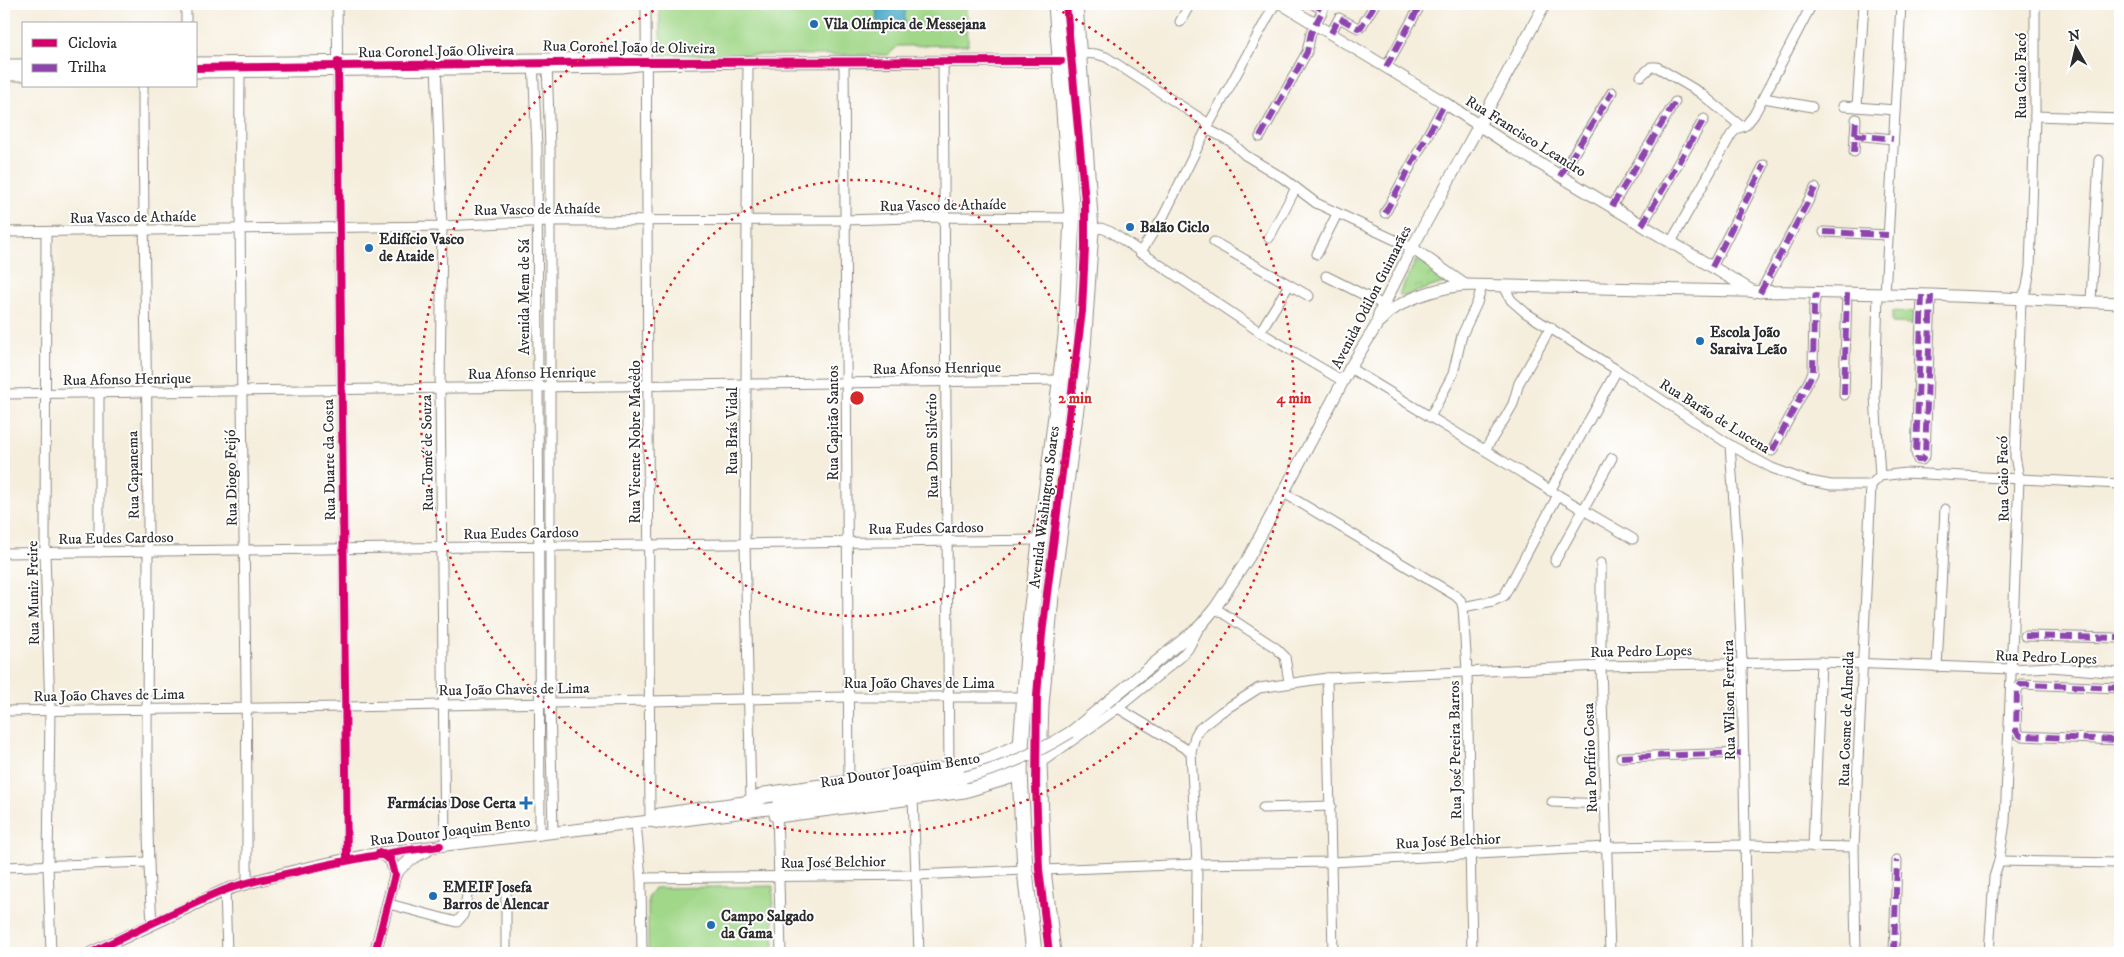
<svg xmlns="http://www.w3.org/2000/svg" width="2124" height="957" font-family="'IM FELL DW Pica',serif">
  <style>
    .park { fill: url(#park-crowns); stroke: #66815a }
    .pitch { fill: #a0d788; stroke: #66815a }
    .water { fill: #47a8c7; stroke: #396a79 }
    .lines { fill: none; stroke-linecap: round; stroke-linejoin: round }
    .stream { stroke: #47a8c7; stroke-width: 2.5 }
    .street-casing { stroke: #908c84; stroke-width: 11 }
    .secondary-casing { stroke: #908c84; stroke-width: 13 }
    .highway-casing { stroke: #908c84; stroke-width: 17 }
    .street { stroke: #fff; stroke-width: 9 }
    .secondary { stroke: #fff; stroke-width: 11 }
    .highway { stroke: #fff; stroke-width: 15 }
    .secondary-bridge-casing { stroke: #908c84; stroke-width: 13; stroke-linecap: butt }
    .secondary-bridge { stroke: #fff; stroke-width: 11 }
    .quiet { stroke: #8e44ad; stroke-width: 6; stroke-dasharray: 12 6; stroke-linecap: butt }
    .cycleway-casing { stroke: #fff; stroke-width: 11 }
    .cycleway { stroke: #d6006c; stroke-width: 8 }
    .ring { fill: none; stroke: #d62828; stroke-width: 2.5; stroke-dasharray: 2.5 5 }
    .poi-dot { fill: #1f6fb2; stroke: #fff; stroke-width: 2 }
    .labels { text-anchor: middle; stroke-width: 4; stroke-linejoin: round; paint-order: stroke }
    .poi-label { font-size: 15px; font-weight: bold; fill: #2b2b2b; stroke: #fff; text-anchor: start }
    .street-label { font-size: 15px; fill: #2b2b2b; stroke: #fff }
    .centre { fill: #d62828; stroke: #fff; stroke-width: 2.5 }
    .ring-label { font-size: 15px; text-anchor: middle; font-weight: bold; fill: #d62828; stroke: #fff; stroke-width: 4; stroke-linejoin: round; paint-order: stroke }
  </style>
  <defs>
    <pattern id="park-crowns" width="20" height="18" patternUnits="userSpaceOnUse" patternTransform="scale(1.25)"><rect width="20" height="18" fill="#a0d788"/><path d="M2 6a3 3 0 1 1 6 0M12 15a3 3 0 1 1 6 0" fill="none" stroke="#8ab976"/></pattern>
  </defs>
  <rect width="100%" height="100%" fill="#fff"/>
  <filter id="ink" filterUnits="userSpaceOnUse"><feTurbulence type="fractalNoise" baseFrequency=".02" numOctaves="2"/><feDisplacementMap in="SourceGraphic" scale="10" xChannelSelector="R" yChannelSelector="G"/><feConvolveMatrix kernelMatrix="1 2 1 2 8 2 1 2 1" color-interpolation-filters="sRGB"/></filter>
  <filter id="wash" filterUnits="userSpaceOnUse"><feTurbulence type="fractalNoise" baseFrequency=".0096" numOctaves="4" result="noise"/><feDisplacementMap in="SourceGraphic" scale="20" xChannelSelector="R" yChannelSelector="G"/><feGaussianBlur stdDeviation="1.12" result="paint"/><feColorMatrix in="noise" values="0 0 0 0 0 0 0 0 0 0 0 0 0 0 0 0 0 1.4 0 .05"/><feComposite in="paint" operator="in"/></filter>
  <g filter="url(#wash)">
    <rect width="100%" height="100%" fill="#f5eedd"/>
    <path class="park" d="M1417,258L1450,279L1449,281L1402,297L1399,294Z"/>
    <g class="pitch">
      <path d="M659,4H967L968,45L898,46L888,55H661Z"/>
      <path d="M1892,311L1915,312L1914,324L1892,323Z"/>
      <path d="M773,886L774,953H648V896L654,888Z"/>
    </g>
    <path class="water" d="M876,4H905V28H877Z"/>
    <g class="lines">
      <path class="stream" d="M4,4L6,20L4,32"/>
    </g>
  </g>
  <g filter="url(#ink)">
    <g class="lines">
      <defs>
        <g id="street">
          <path d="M337,4L347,859"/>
          <path d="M646,4L650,821"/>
          <path d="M1180,22L1190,4"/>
          <path d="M186,24V4"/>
          <path d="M1331,33L1339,18L1358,28L1361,27L1375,4"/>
          <path d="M1080,53L1096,54L1106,57L1209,124"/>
          <path d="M844,61L849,785"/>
          <path d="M943,61L949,770"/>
          <path d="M533,62L537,148L540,835"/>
          <path d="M748,62L745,544L751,801"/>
          <path d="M436,63L442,226L440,388L445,846"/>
          <path d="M547,64L550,148V702L553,833"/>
          <path d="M1386,67L1421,4"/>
          <path d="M240,72C238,342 248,613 247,883"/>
          <path d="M1641,76L1651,67H1657L1699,92L1742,127"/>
          <path d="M143,86C143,242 148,398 148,553C148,677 144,800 152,923"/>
          <path d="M1764,98L1812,107"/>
          <path d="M1843,106L1895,110"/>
          <path d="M1857,107L1864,4"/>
          <path d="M2035,116L2120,119"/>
          <path d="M1207,129L1230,141L1245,155L1283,178L1316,203L1412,248"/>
          <path d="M1855,135L1893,139"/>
          <path d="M1260,137L1307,52L1311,33L1323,10L1313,4"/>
          <path d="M1854,152L1856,119"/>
          <path d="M1560,176L1612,92"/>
          <path d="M1612,206L1675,102"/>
          <path d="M1385,213L1445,103"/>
          <path d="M1642,225L1704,119"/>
          <path d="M1091,231L1101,228L1111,232L1260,332L1343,381"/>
          <path d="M4,232L442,226L550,221L845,220L944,217L1072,218"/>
          <path d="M46,232L45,553L50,710L48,865L51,953"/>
          <path d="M1824,232L1888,235"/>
          <path d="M1269,238L1296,188"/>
          <path d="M1214,242L1309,296"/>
          <path d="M1671,242L1731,135L1736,129L1746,125L1754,115L1812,4"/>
          <path d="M1140,253L1163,217L1209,124L1275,4"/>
          <path d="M1317,254L1337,214"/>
          <path d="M1712,267L1764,165"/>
          <path d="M1326,276L1384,305"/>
          <path d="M1504,286L1511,300L1526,313L1617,370L1730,445L1772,468L1804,480L1831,485H1871L1880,476L1906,473L2120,484"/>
          <path d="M1760,293L1815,188"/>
          <path d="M1878,294L1875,396L1880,476"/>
          <path d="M1885,294L1901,4"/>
          <path d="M1922,295L1916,453L1918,460H1922L1925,456L1931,295"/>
          <path d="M2091,301L2099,160"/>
          <path d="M1260,332L1289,285"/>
          <path d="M1350,368L1558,495L1633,539"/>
          <path d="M4,394L1060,380"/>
          <path d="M1844,395L1847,293"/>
          <path d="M1430,417L1453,374L1462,335L1477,303L1482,286"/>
          <path d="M1730,445L1737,547L1742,663L1747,953"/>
          <path d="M1485,450L1505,418L1513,404L1519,383L1551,327"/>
          <path d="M1772,451L1813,373L1814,306L1816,293"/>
          <path d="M1550,491L1617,370"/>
          <path d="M1284,493L1456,596L1461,601L1463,607L1467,671L1472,953"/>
          <path d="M99,552V392"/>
          <path d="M4,553L1039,540"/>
          <path d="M1555,561L1612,458"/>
          <path d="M1601,563V666L1610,953"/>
          <path d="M1463,607L1493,601L1504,596L1558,495"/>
          <path d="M1215,608L1276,648L1285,657L1289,682"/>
          <path d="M2025,636L2120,638"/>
          <path d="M1937,667L1945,509"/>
          <path d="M1327,678L1333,953"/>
          <path d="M2120,688L2021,684L2017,690L2016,731L2021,736L2120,740"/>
          <path d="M1118,708L1191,752"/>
          <path d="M4,711L346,707L848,697H1024"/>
          <path d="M1621,757L1744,753"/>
          <path d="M1039,764L1118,708L1181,657L1188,649L1199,628"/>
          <path d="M913,798L919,953"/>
          <path d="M1552,802L1605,804"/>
          <path d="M1263,808L1331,806"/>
          <path d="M777,811L781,953"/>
          <path d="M636,823L641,878L642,953"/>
          <path d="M1813,847L1821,662"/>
          <path d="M1999,861L2120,863"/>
          <path d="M4,867L148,862"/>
          <path d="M1043,870L1197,864L1333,862L1607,847L1746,845L1854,847"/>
          <path d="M641,878L917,875L1025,870"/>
          <path d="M225,890L227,953"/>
          <path d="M389,904L457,922L463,915L469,886"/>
          <path d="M376,951L388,953"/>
          <path d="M506,953V892"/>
          <path d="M1196,953L1197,864L1191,752L1195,736L1199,729L1221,712L1259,688L1327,678L1601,666L1821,662L2012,669L2051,667L2120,673"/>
          <path d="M1856,953L1854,847L1871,485"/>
          <path d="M1894,953L1897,860"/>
          <path d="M1989,953L1994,877L1999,861L2005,822L2019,478L2015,456L2021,300L2027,287L2030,268L2035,116V4"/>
        </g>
        <g id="secondary">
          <path d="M1282,4L1445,103L1512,147L1754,292"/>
          <path d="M196,63L628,58L642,62"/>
          <path d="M4,65H24"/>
          <path d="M196,72L622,67L646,64L748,62L1061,61"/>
          <path d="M4,75H24"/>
          <path d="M1412,248L1465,285"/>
          <path d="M1380,321C1399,299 1437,288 1465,285L1931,295L2120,303"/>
          <path d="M1071,732L1201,625L1215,608L1249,557L1350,368L1376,326L1379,314L1412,248L1545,4"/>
          <path d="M779,801L785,802L965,777"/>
          <path d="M650,821L659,814L758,800"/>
          <path d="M395,875C403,864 414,856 427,851"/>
          <path d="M91,953L225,890C275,874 328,863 379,853L650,821L661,823L776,808L785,802"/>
          <path d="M375,953L395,875L391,860L379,853"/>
        </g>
        <g id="highway">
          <path d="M751,801L765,795L963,767L986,761L1021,746"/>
          <path d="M777,815L964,790L1020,773"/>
          <path d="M1034,953L1025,870L1020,773L1021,746L1031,614L1066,336L1072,218L1056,4"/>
          <path d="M1053,953L1043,870L1039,764L1041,705L1051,596L1082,363L1091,231L1075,4"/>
        </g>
      </defs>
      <use href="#street" class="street-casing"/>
      <use href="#secondary" class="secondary-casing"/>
      <use href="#highway" class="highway-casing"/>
      <use href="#street" class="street"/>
      <use href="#secondary" class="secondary"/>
      <use href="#highway" class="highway"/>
      <defs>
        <path id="secondary-bridge" d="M965,777C1004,768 1037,753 1071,732"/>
      </defs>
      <use href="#secondary-bridge" class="secondary-bridge-casing"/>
      <use href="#secondary-bridge" class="secondary-bridge"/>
      <g class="quiet">
        <path d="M1331,33L1339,18L1358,28L1361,27L1375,4"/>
        <path d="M1386,67L1421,4"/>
        <path d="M1855,135L1893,139"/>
        <path d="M1260,137L1307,52L1311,33L1323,10L1313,4"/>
        <path d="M1854,152L1856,119"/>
        <path d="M1560,176L1612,92"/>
        <path d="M1612,206L1675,102"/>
        <path d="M1385,213L1445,103"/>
        <path d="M1642,225L1704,119"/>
        <path d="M1824,232L1888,235"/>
        <path d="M1712,267L1764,165"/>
        <path d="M1760,293L1815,188"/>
        <path d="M1922,295L1916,453L1918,460H1922L1925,456L1931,295"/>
        <path d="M1844,395L1847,293"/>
        <path d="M1772,451L1813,373L1814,306L1816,293"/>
        <path d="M2025,636L2120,638"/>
        <path d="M2120,688L2021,684L2017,690L2016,731L2021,736L2120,740"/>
        <path d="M1621,757L1744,753"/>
        <path d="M1894,953L1897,860"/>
      </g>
      <defs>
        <g id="cycleway">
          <path d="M338,61L347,859"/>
          <path d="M196,68L630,62L1061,61"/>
          <path d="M91,953C135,931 179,909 225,890C246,882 269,878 291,873C341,861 389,852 440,846"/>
          <path d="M375,953L395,875L391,860L379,853"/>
          <path d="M1049,953L1039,869L1036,785L1037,696L1042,634L1082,311L1085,248V201L1066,4"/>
        </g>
      </defs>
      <use href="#cycleway" class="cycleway-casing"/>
      <use href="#cycleway" class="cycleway"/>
    </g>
  </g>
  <g class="ring">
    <circle cx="857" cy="398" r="218"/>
    <path d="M1049 5A437 437 0 1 1 665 5"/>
  </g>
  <g class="poi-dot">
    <circle cx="814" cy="24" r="5"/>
    <circle cx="1130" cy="227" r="5"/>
    <circle cx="369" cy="248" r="5"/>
    <circle cx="1700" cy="341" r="5"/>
    <path d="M523.5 795.5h5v5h5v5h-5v5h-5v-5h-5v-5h5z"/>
    <circle cx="433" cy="896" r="5"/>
    <circle cx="711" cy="925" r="5"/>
  </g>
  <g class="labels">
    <g class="poi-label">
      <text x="824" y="29">Vila Olímpica de Messejana</text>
      <text x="1140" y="232">Balão Ciclo</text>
      <text x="379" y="244">Edifício Vasco<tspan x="379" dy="17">de Ataide</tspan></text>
      <text x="1710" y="337">Escola João<tspan x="1710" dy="17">Saraiva Leão</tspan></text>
      <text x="516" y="808" text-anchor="end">Farmácias Dose Certa</text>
      <text x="443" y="892">EMEIF Josefa<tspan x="443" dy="17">Barros de Alencar</tspan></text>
      <text x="721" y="921">Campo Salgado<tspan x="721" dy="17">da Gama</tspan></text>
    </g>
    <g class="street-label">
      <text transform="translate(629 47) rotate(1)" y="5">Rua Coronel João de Oliveira</text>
      <text transform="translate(436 51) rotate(-1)" y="5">Rua Coronel João Oliveira</text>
      <text transform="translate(2021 76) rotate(-90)" y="5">Rua Caio Facó</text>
      <text transform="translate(1526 136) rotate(32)" y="5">Rua Francisco Leandro</text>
      <text transform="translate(943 205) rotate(-1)" y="5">Rua Vasco de Athaíde</text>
      <text transform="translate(537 209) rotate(-1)" y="5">Rua Vasco de Athaíde</text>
      <text transform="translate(133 217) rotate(-1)" y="5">Rua Vasco de Athaíde</text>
      <text transform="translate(524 297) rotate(-90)" y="5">Avenida Mem de Sá</text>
      <text transform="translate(1371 297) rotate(-63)" y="5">Avenida Odilon Guimarães</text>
      <text transform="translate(937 368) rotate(-1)" y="5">Rua Afonso Henrique</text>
      <text transform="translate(532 373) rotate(-1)" y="5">Rua Afonso Henrique</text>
      <text transform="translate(127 379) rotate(-1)" y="5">Rua Afonso Henrique</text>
      <text transform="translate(1715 416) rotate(32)" y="5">Rua Barão de Lucena</text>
      <text transform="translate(833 423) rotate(-90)" y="5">Rua Capitão Santos</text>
      <text transform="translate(732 431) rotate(-90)" y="5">Rua Brás Vidal</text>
      <text transform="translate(635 442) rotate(-90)" y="5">Rua Vicente Nobre Macêdo</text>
      <text transform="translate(932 446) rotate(-91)" y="5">Rua Dom Silvério</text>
      <text transform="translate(427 453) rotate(-91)" y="5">Rua Tomé de Souza</text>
      <text transform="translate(329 460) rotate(-91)" y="5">Rua Duarte da Costa</text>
      <text transform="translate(133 475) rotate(-91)" y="5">Rua Capanema</text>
      <text transform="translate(231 478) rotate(-91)" y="5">Rua Diogo Feijó</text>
      <text transform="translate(2003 479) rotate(-91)" y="5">Rua Caio Facó</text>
      <text transform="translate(1044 507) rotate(-83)" y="5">Avenida Washington Soares</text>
      <text transform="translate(926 528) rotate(-1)" y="5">Rua Eudes Cardoso</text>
      <text transform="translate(521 533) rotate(-1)" y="5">Rua Eudes Cardoso</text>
      <text transform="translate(116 538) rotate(-1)" y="5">Rua Eudes Cardoso</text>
      <text transform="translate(33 593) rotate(-91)" y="5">Rua Muniz Freire</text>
      <text transform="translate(1641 651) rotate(-1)" y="5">Rua Pedro Lopes</text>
      <text transform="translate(2046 657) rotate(2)" y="5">Rua Pedro Lopes</text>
      <text x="919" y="688">Rua João Chaves de Lima</text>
      <text transform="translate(514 689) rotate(-1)" y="5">Rua João Chaves de Lima</text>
      <text transform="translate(109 695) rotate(-1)" y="5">Rua João Chaves de Lima</text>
      <text transform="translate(1729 700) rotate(-91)" y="5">Rua Wilson Ferreira</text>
      <text transform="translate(1846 719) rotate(-88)" y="5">Rua Cosme de Almeida</text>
      <text transform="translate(1455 750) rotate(-91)" y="5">Rua José Pereira Barros</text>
      <text transform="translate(1590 758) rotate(-92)" y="5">Rua Porfírio Costa</text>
      <text transform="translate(900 770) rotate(-9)" y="5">Rua Doutor Joaquim Bento</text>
      <text transform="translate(450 831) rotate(-7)" y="5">Rua Doutor Joaquim Bento</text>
      <text transform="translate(1448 841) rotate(-3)" y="5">Rua José Belchior</text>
      <text transform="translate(833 862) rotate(-1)" y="5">Rua José Belchior</text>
    </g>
  </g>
  <circle cx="857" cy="398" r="8" class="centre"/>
  <g class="ring-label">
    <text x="1075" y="403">2 min</text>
    <text x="1294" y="403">4 min</text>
  </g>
  <rect width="2124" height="957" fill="none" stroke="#fff" stroke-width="20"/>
  <rect x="22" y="22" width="175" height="65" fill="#ffffff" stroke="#aaaaaa"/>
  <rect x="32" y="39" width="25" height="8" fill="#d6006c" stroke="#aaaaaa"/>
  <text x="68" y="48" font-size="15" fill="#2b2b2b">Ciclovia</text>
  <rect x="32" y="64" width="25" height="8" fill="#8e44ad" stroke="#aaaaaa"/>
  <text x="68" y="72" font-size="15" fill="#2b2b2b">Trilha</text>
  <g transform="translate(2076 48) rotate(352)" stroke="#ffffff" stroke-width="4" paint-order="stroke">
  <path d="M0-4L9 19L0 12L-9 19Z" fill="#2b2b2b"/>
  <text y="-8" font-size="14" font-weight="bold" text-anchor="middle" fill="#2b2b2b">N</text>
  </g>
</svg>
